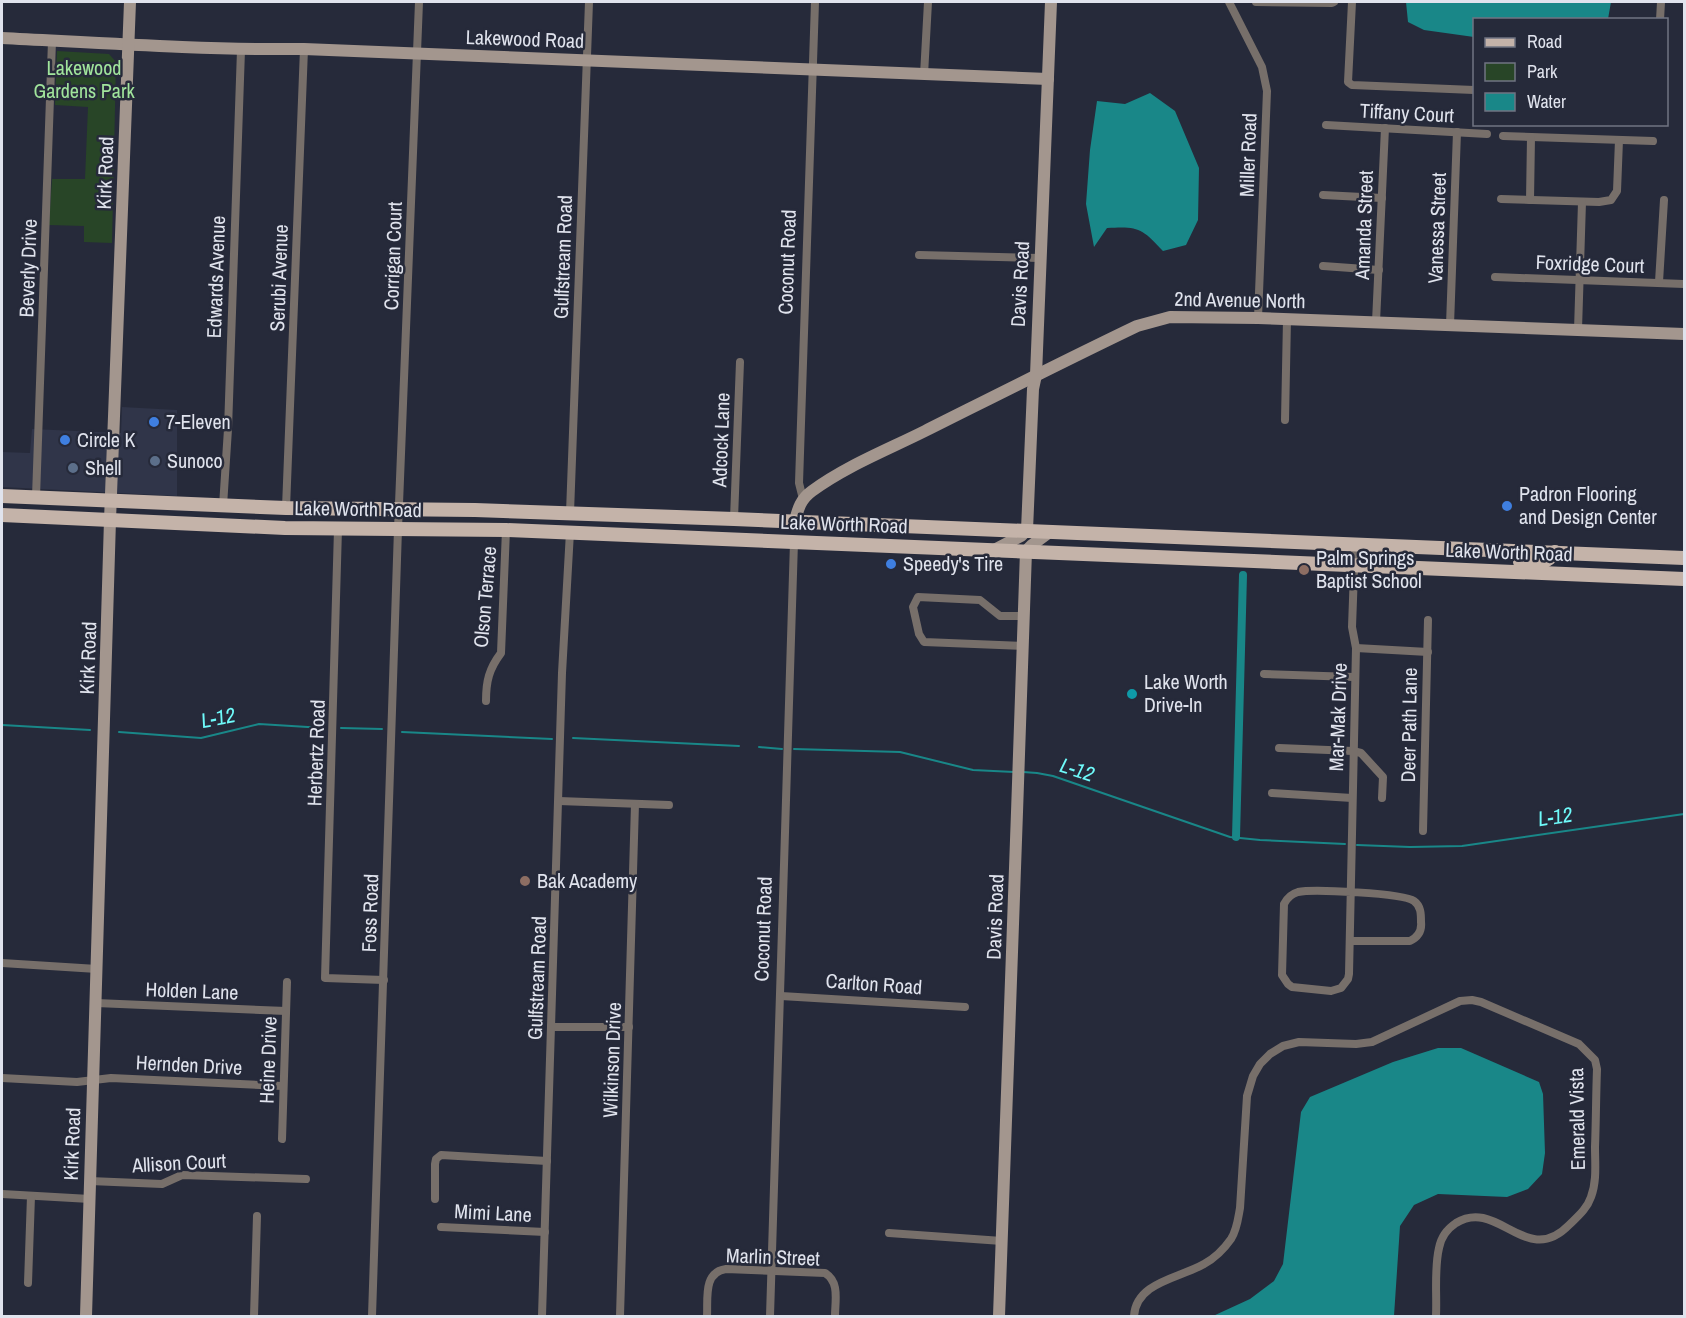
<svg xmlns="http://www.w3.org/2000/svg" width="1686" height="1318" font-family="'Archivo Narrow',sans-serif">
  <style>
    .built { fill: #303549 }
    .green { fill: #284527 }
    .water { fill: #198788 }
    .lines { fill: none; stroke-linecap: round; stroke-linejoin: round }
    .stream { stroke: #198788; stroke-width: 2 }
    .canal { stroke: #198788; stroke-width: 8 }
    .street { stroke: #776f6a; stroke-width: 8 }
    .secondary { stroke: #a3968e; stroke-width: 12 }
    .primary { stroke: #c4b3a9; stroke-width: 14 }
    .shop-dot { fill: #3f7fe0; stroke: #262a3a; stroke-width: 2 }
    .service-dot { fill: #5c6f8a; stroke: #262a3a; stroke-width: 2 }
    .education-dot { fill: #8d6e63; stroke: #262a3a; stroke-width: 2 }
    .culture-dot { fill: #0f9aa8; stroke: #262a3a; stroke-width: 2 }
    .labels { text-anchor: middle; stroke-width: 5; stroke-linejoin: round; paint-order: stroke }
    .street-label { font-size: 20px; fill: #e0e3ed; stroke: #262a3a }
    .park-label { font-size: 20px; fill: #a1e59c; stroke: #262a3a }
    .poi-label { font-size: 20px; fill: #e0e3ed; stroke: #262a3a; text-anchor: start }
    .water-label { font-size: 21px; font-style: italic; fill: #6ffbfb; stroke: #262a3a }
  </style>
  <rect width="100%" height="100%" fill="#262a3a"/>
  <path class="built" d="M122,407L177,410V496L2,487V452L30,453L32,429L121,433Z"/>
  <path class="green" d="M57,51L109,54L116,62L112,243L84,242V226L49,225L52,179H85L88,107L55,105Z"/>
  <g class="water">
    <path d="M1406,2H1611L1608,19L1474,20V37L1424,30L1408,22Z"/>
    <path d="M1150,93L1175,111L1199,168L1198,220L1186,245L1163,251C1142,228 1138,226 1107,228L1094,247L1086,204L1090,150L1097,101L1125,104Z"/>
    <path d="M1438,1048H1461L1539,1082L1543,1094L1545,1153L1542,1174L1528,1189L1507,1197L1438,1194L1414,1205L1400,1226L1394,1316H1213L1250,1299L1274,1281L1283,1264L1301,1112L1310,1097L1393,1062Z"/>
  </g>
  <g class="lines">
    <g class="stream">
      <path d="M2,725L90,730"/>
      <path d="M341,728L382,729"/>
      <path d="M119,732L201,738L259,724L324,728"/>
      <path d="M402,732L552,739"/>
      <path d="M573,738L739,746"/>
      <path d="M759,747L782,749"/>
      <path d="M794,749L900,752L973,770L1014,772"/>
      <path d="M1023,772L1037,773L1053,776L1230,837L1260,840L1345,844"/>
      <path d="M1357,845L1410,847L1462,846L1684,814"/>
    </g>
    <path class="canal" d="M1236,837L1243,575"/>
    <g class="street">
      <path d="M1229,2L1262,67L1267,91L1258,318"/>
      <path d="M1256,2L1332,3L1334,2"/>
      <path d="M1352,2L1348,82L1352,85L1474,90"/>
      <path d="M1660,20L1661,2"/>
      <path d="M924,75L928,2"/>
      <path d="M1326,125L1487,134"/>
      <path d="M1503,136L1653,141"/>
      <path d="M1323,195L1382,198"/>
      <path d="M1501,199L1599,202L1611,200L1617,191L1619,140"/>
      <path d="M1530,200L1531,137"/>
      <path d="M919,255L1041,258"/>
      <path d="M1323,266L1379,270"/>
      <path d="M1495,277L1684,284"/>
      <path d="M1659,282L1664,200"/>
      <path d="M1376,322L1385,128"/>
      <path d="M1450,325L1457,132"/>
      <path d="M1578,330L1582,202"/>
      <path d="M1285,420L1287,319"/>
      <path d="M36,497L52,41"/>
      <path d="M803,499L799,483L815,2"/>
      <path d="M223,506L228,429L241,50"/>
      <path d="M286,508L304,49"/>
      <path d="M570,513L589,2"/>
      <path d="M734,519L740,362"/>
      <path d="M338,529L325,978L384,980"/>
      <path d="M1022,646L924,642L919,634L913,607L918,597L980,600L1000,616H1024"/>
      <path d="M1356,648L1428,652"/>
      <path d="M1264,674L1354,677"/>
      <path d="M486,701C486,681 489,669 501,653L506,530"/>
      <path d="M1279,748L1353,751L1361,753L1383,777L1382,798"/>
      <path d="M1272,793L1352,798"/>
      <path d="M559,801L669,805"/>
      <path d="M1423,831L1428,620"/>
      <path d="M1350,941H1410C1418,937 1422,931 1421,922C1421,914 1421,906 1414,901C1403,893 1313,889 1298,892C1291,894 1287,898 1284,904L1282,975L1288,984L1292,987L1331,991L1341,988L1348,979L1349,974L1356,648L1352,627L1355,544"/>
      <path d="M2,963L97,969"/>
      <path d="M781,996L965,1007"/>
      <path d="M96,1003L286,1011"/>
      <path d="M551,1027H629"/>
      <path d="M2,1078L77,1082L111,1078L283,1086"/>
      <path d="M282,1139L287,982"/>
      <path d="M90,1181L162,1184L182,1175L306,1179"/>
      <path d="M2,1194L90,1199"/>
      <path d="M435,1199V1164L436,1159L441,1155L547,1161"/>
      <path d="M441,1227L545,1232"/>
      <path d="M889,1233L1002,1241"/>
      <path d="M28,1283L31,1196"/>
      <path d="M254,1316L257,1216"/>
      <path d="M372,1316L398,529L419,2"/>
      <path d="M542,1316L562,673L570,532"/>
      <path d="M620,1316L635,804"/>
      <path d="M707,1316C708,1299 703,1272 726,1269L825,1273C840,1282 835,1301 835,1316"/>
      <path d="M770,1316L794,542"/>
      <path d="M1134,1316C1136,1282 1180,1278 1204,1264C1215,1258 1224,1249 1231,1239C1237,1230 1238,1219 1240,1208L1247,1096L1253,1076L1260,1064L1270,1054L1283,1046L1299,1042L1356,1044L1372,1042L1460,1001L1472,1000L1481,1002L1579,1044L1595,1060L1597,1069C1596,1095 1596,1121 1595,1147C1595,1164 1597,1181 1591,1197C1587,1209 1577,1217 1569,1225C1526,1269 1498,1197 1456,1223C1447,1229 1441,1237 1439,1248C1434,1269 1437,1294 1436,1316"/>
    </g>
    <g class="secondary">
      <path d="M2,38C102,43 203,50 304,49L1048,79"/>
      <path d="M795,521C798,508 801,499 812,491C846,466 887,450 925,431C995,396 1066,360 1137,326L1170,317L1258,318L1684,334"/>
      <path d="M994,550L1021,536L1027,530L1033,389L1036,375L1051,2"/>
      <path d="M86,1316L110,520L130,2"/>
      <path d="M999,1316C1009,1061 1017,806 1026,551L1032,545L1051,531"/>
    </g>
    <g class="primary">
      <path d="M2,496L286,508L475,510L734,519L1684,558"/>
      <path d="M2,515L285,528L506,530L1684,579"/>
      <path d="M1520,562C1536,563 1545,566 1555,552"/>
    </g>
  </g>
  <g class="shop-dot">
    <circle cx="154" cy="422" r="6"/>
    <circle cx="65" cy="440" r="6"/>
    <circle cx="1507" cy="506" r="6"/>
    <circle cx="891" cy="564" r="6"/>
  </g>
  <g class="service-dot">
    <circle cx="155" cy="461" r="6"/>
    <circle cx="73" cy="468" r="6"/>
  </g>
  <g class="education-dot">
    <circle cx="1304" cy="570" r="6"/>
    <circle cx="525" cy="881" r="6"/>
  </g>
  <circle class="culture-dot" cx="1132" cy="694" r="6"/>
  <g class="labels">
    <g class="street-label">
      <text transform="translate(525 39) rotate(2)" y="7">Lakewood Road</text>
      <text transform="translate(1407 113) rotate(3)" y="7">Tiffany Court</text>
      <text transform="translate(1248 155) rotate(-88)" y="7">Miller Road</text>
      <text transform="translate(105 173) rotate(-88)" y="7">Kirk Road</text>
      <text transform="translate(1364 225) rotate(-88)" y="7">Amanda Street</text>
      <text transform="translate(1437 228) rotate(-88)" y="7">Vanessa Street</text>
      <text transform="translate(393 256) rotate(-88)" y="7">Corrigan Court</text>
      <text transform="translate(563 257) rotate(-88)" y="7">Gulfstream Road</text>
      <text transform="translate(787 262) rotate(-88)" y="7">Coconut Road</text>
      <text transform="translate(1590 264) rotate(2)" y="7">Foxridge Court</text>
      <text transform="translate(28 268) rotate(-88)" y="7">Beverly Drive</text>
      <text transform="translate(216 277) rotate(-88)" y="7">Edwards Avenue</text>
      <text transform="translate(279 278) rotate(-88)" y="7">Serubi Avenue</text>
      <text transform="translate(1020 284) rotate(-87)" y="7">Davis Road</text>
      <text transform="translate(1240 300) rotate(1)" y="7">2nd Avenue North</text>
      <text transform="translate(721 440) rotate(-88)" y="7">Adcock Lane</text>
      <text transform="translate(358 509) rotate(1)" y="7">Lake Worth Road</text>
      <text transform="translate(844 524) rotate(2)" y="7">Lake Worth Road</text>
      <text transform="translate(1509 552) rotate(2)" y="7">Lake Worth Road</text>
      <text transform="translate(485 597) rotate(-85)" y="7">Olson Terrace</text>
      <text transform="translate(88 658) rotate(-88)" y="7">Kirk Road</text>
      <text transform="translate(1338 717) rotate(-88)" y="7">Mar-Mak Drive</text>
      <text transform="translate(1409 725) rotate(-89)" y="7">Deer Path Lane</text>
      <text transform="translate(316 753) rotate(-88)" y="7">Herbertz Road</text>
      <text transform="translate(370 913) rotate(-88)" y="7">Foss Road</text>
      <text transform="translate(995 917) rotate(-88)" y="7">Davis Road</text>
      <text transform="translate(763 929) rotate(-88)" y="7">Coconut Road</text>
      <text transform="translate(537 978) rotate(-88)" y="7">Gulfstream Road</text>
      <text transform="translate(874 984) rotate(4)" y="7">Carlton Road</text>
      <text transform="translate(192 991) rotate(2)" y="7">Holden Lane</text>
      <text transform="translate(268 1060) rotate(-88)" y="7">Heine Drive</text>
      <text transform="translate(612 1060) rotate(-88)" y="7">Wilkinson Drive</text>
      <text transform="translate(189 1065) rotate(3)" y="7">Hernden Drive</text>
      <text transform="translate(1577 1119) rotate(-91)" y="7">Emerald Vista</text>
      <text transform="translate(72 1144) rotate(-88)" y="7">Kirk Road</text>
      <text transform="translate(179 1163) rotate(-3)" y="7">Allison Court</text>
      <text transform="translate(493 1213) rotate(3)" y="7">Mimi Lane</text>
      <text transform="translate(773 1257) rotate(2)" y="7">Marlin Street</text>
    </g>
    <g class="park-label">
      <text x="84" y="75">Lakewood<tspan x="84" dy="23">Gardens Park</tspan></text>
    </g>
    <g class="poi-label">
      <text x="166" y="429">7-Eleven</text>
      <text x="77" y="447">Circle K</text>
      <text x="167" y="468">Sunoco</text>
      <text x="85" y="475">Shell</text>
      <text x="1519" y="501">Padron Flooring<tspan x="1519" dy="23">and Design Center</tspan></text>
      <text x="1316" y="565">Palm Springs<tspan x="1316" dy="23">Baptist School</tspan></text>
      <text x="903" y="571">Speedy's Tire</text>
      <text x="1144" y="689">Lake Worth<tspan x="1144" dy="23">Drive-In</tspan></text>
      <text x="537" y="888">Bak Academy</text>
    </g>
    <g class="water-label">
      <text transform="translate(218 718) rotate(-11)" y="7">L-12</text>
      <text transform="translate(1077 770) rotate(18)" y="7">L-12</text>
      <text transform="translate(1555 817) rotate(-8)" y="7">L-12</text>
    </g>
  </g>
  <rect width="1686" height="1318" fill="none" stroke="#e0e3ed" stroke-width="6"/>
  <rect x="1473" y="18" width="195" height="108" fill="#262a3a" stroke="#707482" stroke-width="1.5"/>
  <rect x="1485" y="38" width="30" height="9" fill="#c4b3a9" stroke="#707482" stroke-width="1.5"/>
  <text x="1527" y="48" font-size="18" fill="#e0e3ed">Road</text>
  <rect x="1485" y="63" width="30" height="18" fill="#284527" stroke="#707482" stroke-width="1.5"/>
  <text x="1527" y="78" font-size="18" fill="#e0e3ed">Park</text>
  <rect x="1485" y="93" width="30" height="18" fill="#198788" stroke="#707482" stroke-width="1.5"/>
  <text x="1527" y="108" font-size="18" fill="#e0e3ed">Water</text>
</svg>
